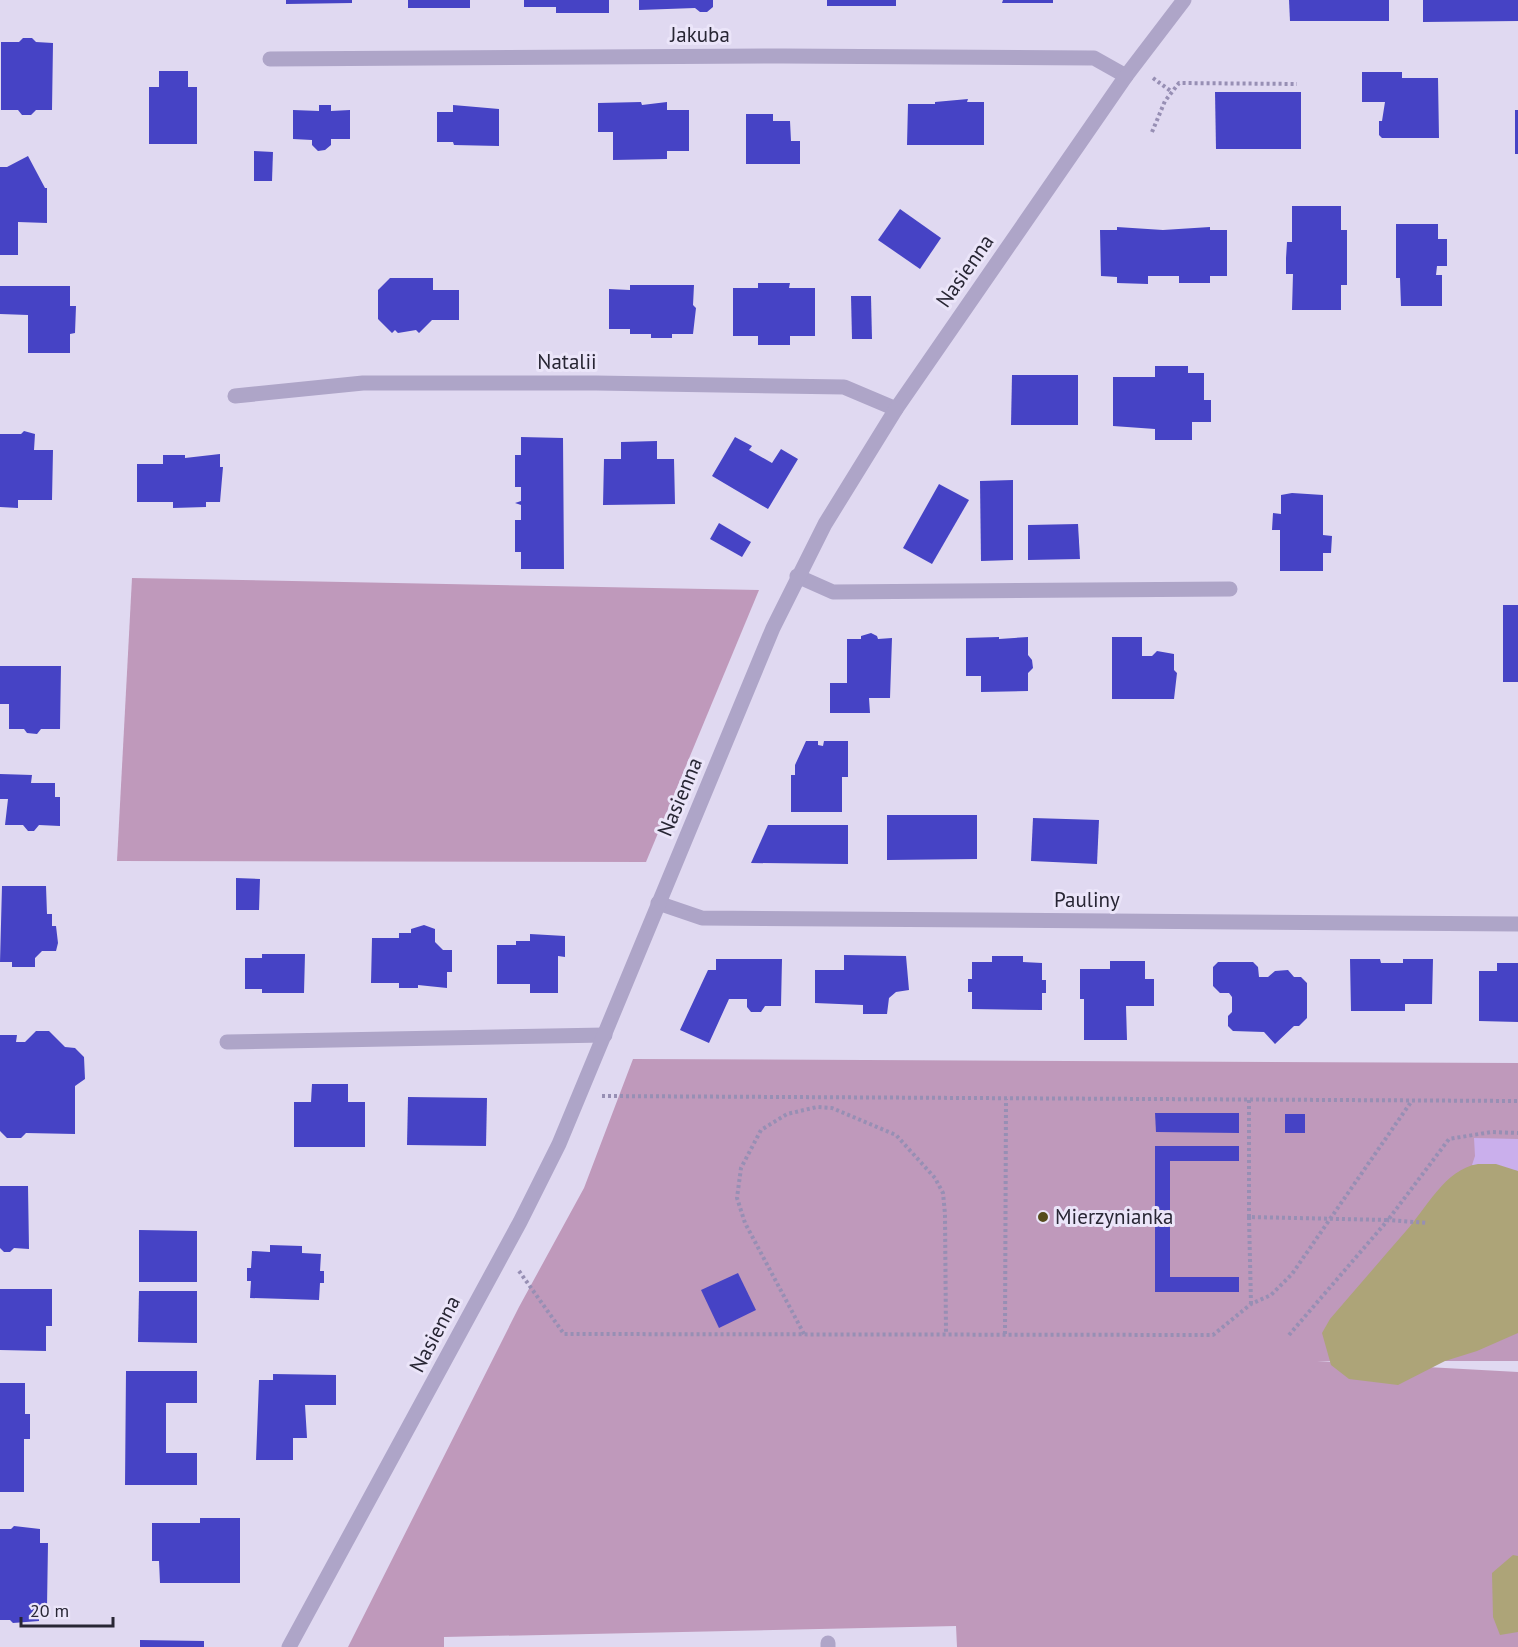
<svg xmlns="http://www.w3.org/2000/svg" width="1518" height="1647" font-family="'PT Sans',sans-serif">
  <style>
    .green { fill: #bf99bb }
    .sand { fill: #caafec }
    .water { fill: #ada478 }
    .building { fill: #4643c5 }
    .lines { fill: none; stroke-linecap: round; stroke-linejoin: round }
    .path { stroke: #978fb4; stroke-width: 4; stroke-dasharray: 3 3; stroke-linecap: butt }
    .service { stroke: #aea5c8; stroke-width: 15 }
    .minor { stroke: #aea5c8; stroke-width: 15 }
    .tertiary { stroke: #aea5c8; stroke-width: 15 }
    .poi-dot { fill: #554c1c; stroke: #ebe5f9; stroke-width: 2 }
    .labels { text-anchor: middle; stroke-width: 6; stroke-linejoin: round; paint-order: stroke }
    .street-label { font-size: 21px; fill: #282634; stroke: #ebe5f9 }
    .poi-label { font-size: 21px; fill: #282634; stroke: #ebe5f9; text-anchor: start }
  </style>
  <rect width="100%" height="100%" fill="#e0d9f1"/>
  <g class="green">
    <path d="M132,578L759,590L646,862L117,861Z"/>
    <path d="M633,1059L1518,1063V1361H1317L1518,1372V1647H957L956,1626L444,1637V1647H348L519,1307L584,1188Z"/>
  </g>
  <path class="sand" d="M1474,1138L1518,1139V1171L1472,1165L1475,1156Z"/>
  <g class="water">
    <path d="M1478,1164H1496L1518,1171V1333L1477,1351L1445,1361L1398,1385L1349,1379L1331,1365L1322,1333L1330,1319C1355,1290 1380,1261 1406,1231C1426,1209 1445,1169 1478,1164Z"/>
    <path d="M1513,1555L1518,1556V1632L1500,1635L1493,1617L1492,1573Z"/>
  </g>
  <g class="building">
    <path d="M286,0H352V3L286,4Z"/>
    <rect x="408" y="0" width="62" height="8"/>
    <path d="M524,0H609V13H556V7H524Z"/>
    <path d="M639,0H713V7L707,12H700L695,8L639,10Z"/>
    <rect x="827" y="0" width="69" height="6"/>
    <path d="M1003,0H1053V3H1002Z"/>
    <path d="M1289,0H1389V21H1290Z"/>
    <path d="M1423,0H1518V21L1423,22Z"/>
    <path d="M23,38H32L36,42L53,43L52,110H36L31,115H22L18,110H1V42H19Z"/>
    <path d="M159,71H188V87H197V144H149V87H159Z"/>
    <path d="M1362,72H1402V78H1438L1439,138H1382L1379,135V121H1382L1385,102H1362Z"/>
    <path d="M1215,92H1301V149H1216Z"/>
    <path d="M968,99L967,102H984V145H907L908,104H935V102Z"/>
    <path d="M641,102L642,105L667,102V110H689V151H667V159L613,160V132H598V103Z"/>
    <path d="M319,105H331V111L350,110V139H331V145L325,150L318,151L312,145V140L293,139V110L319,111Z"/>
    <path d="M453,105L499,109V146L454,145L453,142H437V112H453Z"/>
    <rect x="1515" y="110" width="3" height="44"/>
    <path d="M746,114H773V121H790L791,141H800V164H746Z"/>
    <path d="M254,151L273,152L272,181H254Z"/>
    <path d="M28,156L45,188H47V223L18,222V255H0V167H7Z"/>
    <path d="M1292,206H1341V230H1347V285H1341V310H1292L1293,274H1286V258L1287,242H1292Z"/>
    <path d="M900,209L941,238L920,269L878,240Z"/>
    <path d="M1396,224H1438V239H1447V266H1437L1436,275H1442V306H1401L1400,278H1396Z"/>
    <path d="M1117,227L1163,230L1210,227V230H1227V276H1210V283H1179V276H1148V284L1117,283V277L1101,276L1100,230H1117Z"/>
    <path d="M390,278H433V290H459V320H432L419,333L416,330L398,333L395,330L392,333L378,319V290Z"/>
    <path d="M758,283H790L789,288H815V336H790V345H758V336H733V288H758Z"/>
    <path d="M630,285H694L693,305L696,308L693,334H672V338H651V334H630V329H609V289L630,290Z"/>
    <path d="M0,286H70V306H76L75,333L70,334V353H28V315L0,314Z"/>
    <path d="M851,296H871L872,339H852Z"/>
    <path d="M1155,366H1188V373H1204V400H1211V422H1192V440H1155V429L1113,426V377H1155Z"/>
    <path d="M1012,375H1078V425H1011Z"/>
    <path d="M24,431L35,434L34,450H53L52,500H18V508L0,507V434H21Z"/>
    <path d="M521,437L563,438L564,569H521V552H515V520H521V505L515,503L521,501V487H515V455H521Z"/>
    <path d="M735,437L752,446L749,450L772,463L781,449L798,459L768,509L712,476Z"/>
    <path d="M657,441V459H674L675,504L603,505L604,459H621V442Z"/>
    <path d="M220,454V467H223L220,502H206V507L173,508V502H137V464H163V455H185V458Z"/>
    <path d="M1013,480V560L981,561L980,481Z"/>
    <path d="M939,484L969,500L932,564L903,548Z"/>
    <path d="M1292,493L1323,495V535L1332,536L1331,553H1323V571H1280V530H1272L1273,513L1281,514V495Z"/>
    <path d="M719,523L751,542L742,557L710,539Z"/>
    <path d="M1078,524L1080,559L1028,560V525Z"/>
    <rect x="1503" y="605" width="15" height="77"/>
    <path d="M871,633L877,636L878,639L892,638L890,698H869L870,713H830V683H847V639H861V636Z"/>
    <path d="M999,637V639L1028,637V655L1032,660L1033,668L1028,673V691L981,692V676H966V638Z"/>
    <path d="M1112,637H1142V656H1152L1157,651L1174,654V670L1177,673L1174,699H1112Z"/>
    <path d="M0,666H61L60,729H41L37,734L27,733L24,729H9V704H0Z"/>
    <path d="M806,741H818V745L823,746L824,741H848V777H842V812H791V775H795V765Z"/>
    <path d="M0,774L32,775L31,783H55V797H60V826L39,825L34,831H28L23,825H5L8,799H0Z"/>
    <path d="M887,815H977V859L887,860Z"/>
    <path d="M1033,818L1099,820L1097,864L1031,861Z"/>
    <path d="M768,825H848V864L751,863Z"/>
    <path d="M236,878L260,879L259,910H236Z"/>
    <path d="M2,886H46L47,914H52V926H56L58,943L56,951H42L35,958V967H12V962H0Z"/>
    <path d="M424,925L435,929V942L443,950H452V972H447V988L418,985V988H399V983H371L372,938H399V933H411V929Z"/>
    <path d="M530,934L565,936V957L558,956V993H530V984H497V945H516V941H530Z"/>
    <path d="M262,954H305L304,993H262V989H245V958H262Z"/>
    <path d="M844,955L906,956L909,990L896,992L889,998L887,1014H863V1005L815,1003V970H844Z"/>
    <path d="M992,956H1023V962L1042,963V980H1046V993H1042V1010L972,1009V992H968V979H972V962H992Z"/>
    <path d="M716,959H782L781,1006H765L761,1012H751L747,1007V999H729L709,1043L680,1030L708,970H716Z"/>
    <path d="M1350,959H1380L1381,963H1403V959H1433L1432,1004H1405V1011H1351Z"/>
    <path d="M1110,961H1145V979H1154V1006H1126L1127,1040H1084V999H1080V969H1110Z"/>
    <path d="M1218,962H1253L1258,967L1259,977H1268L1275,971L1288,970L1294,977H1301L1307,983V1018L1299,1026H1294L1275,1044L1264,1032L1233,1031L1228,1026V1016L1232,1012V997L1229,993H1220L1213,986V967Z"/>
    <path d="M1497,963H1518V1022L1479,1021V971H1497Z"/>
    <path d="M36,1031H49L65,1047L75,1048L84,1057L85,1079L75,1086V1134L26,1133L21,1138H7L0,1131V1035H17L16,1042H25Z"/>
    <path d="M312,1084H348V1102H365V1147H294V1102H311Z"/>
    <path d="M408,1097L487,1098L486,1146L407,1145Z"/>
    <path d="M1155,1113H1239V1133L1156,1132Z"/>
    <rect x="1285" y="1114" width="20" height="19"/>
    <path d="M1155,1146H1239V1161H1170V1277H1239V1292H1155Z"/>
    <path d="M0,1186H28L29,1249L14,1248L10,1252H4L0,1248Z"/>
    <path d="M139,1230L197,1231V1282H139Z"/>
    <path d="M270,1245L302,1246V1253L321,1254L320,1271H324V1283H320L319,1300L250,1298L251,1281H247V1268H251L252,1251L270,1252Z"/>
    <path d="M738,1273L756,1310L719,1328L701,1290Z"/>
    <path d="M0,1289H52V1326H46V1351L0,1350Z"/>
    <path d="M139,1291H197V1343L138,1342Z"/>
    <path d="M126,1371H197V1403H166V1453H197V1485H125Z"/>
    <path d="M273,1374L336,1375V1405H305L307,1438H293V1460H256L259,1380H273Z"/>
    <path d="M0,1383H25V1414H30V1439H24V1492H0Z"/>
    <path d="M200,1518H240V1583H160L159,1561H152V1523H200Z"/>
    <path d="M14,1526L40,1529V1543H48L47,1607H39V1621L13,1623L10,1620H0V1529H11Z"/>
    <path d="M140,1640L204,1641V1647H140Z"/>
  </g>
  <g class="lines">
    <g class="path">
      <path d="M1153,78L1172,92"/>
      <path d="M1152,132L1165,101L1179,83L1297,84"/>
      <path d="M602,1096L1518,1101"/>
      <path d="M1249,1100V1217"/>
      <path d="M519,1271L564,1334L1213,1335L1251,1304L1271,1295L1292,1274L1411,1102"/>
      <path d="M1251,1304L1249,1217L1388,1220L1449,1139L1491,1132L1518,1133"/>
      <path d="M804,1334L745,1223L737,1198L741,1168L761,1130L787,1114L817,1107L832,1108L896,1135L935,1178L943,1193L945,1214L946,1334"/>
      <path d="M1005,1334L1006,1099"/>
      <path d="M1289,1335L1388,1220L1428,1223"/>
    </g>
    <g class="service">
      <path d="M797,576L833,592L1230,589"/>
      <path d="M227,1042L605,1035"/>
      <path d="M828,1643V1647"/>
    </g>
    <g class="minor">
      <path d="M270,59L783,56L1094,58L1126,76"/>
      <path d="M235,396L363,383H596L844,387L896,409"/>
      <path d="M658,903L702,918L1518,924"/>
    </g>
    <path class="tertiary" d="M289,1647L520,1222L559,1144L773,628L825,524L896,409L1126,76L1184,0"/>
  </g>
  <circle class="poi-dot" cx="1043" cy="1217" r="6"/>
  <g class="labels">
    <g class="street-label">
      <text x="700" y="42">Jakuba</text>
      <text transform="translate(965 271) rotate(-55)" y="7">Nasienna</text>
      <text x="567" y="369">Natalii</text>
      <text transform="translate(680 797) rotate(-67)" y="7">Nasienna</text>
      <text x="1087" y="907">Pauliny</text>
      <text transform="translate(435 1334) rotate(-62)" y="7">Nasienna</text>
    </g>
    <g class="poi-label">
      <text x="1055" y="1224">Mierzynianka</text>
    </g>
  </g>
  <path d="M21 1617v9h92v-9" fill="none" stroke="#282634" stroke-width="3"/>
  <text x="30" y="1617" font-size="18" fill="#282634" stroke="#ebe5f9" stroke-width="4.5" paint-order="stroke">20 m</text>
</svg>
